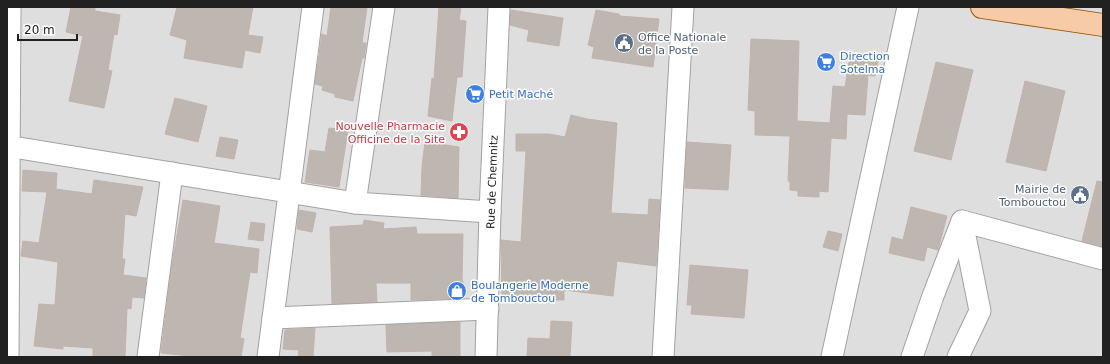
<svg xmlns="http://www.w3.org/2000/svg" width="1110" height="364" font-family="'DejaVu Sans',sans-serif">
  <style>
    .residential { fill: #dfdede }
    .building { fill: #beb6b1; stroke: #c2b3ab }
    .lines { fill: none; stroke-linecap: round; stroke-linejoin: round }
    .minor-casing { stroke: #a2a2a2; stroke-width: 23 }
    .primary-casing { stroke: #955709; stroke-width: 24 }
    .minor { stroke: #fff; stroke-width: 21 }
    .primary { stroke: #f7cba7; stroke-width: 22 }
    .labels { text-anchor: middle; stroke-width: 3; stroke-linejoin: round; paint-order: stroke }
    .service-label { font-size: 11px; fill: #4e5e75; stroke: #fff; text-anchor: start }
    .shop-label { font-size: 11px; fill: #366cbe; stroke: #fff; text-anchor: start }
    .health-label { font-size: 11px; fill: #be3a42; stroke: #fff; text-anchor: end }
    .street-label { font-size: 11px; fill: #212121; stroke: #fff }
  </style>
  <rect width="100%" height="100%" fill="#f1ede8"/>
  <rect class="residential" x="7" y="7" width="1096" height="350"/>
  <g class="building">
    <path d="M71,7H95V11L120,15L117,35L114,34L108,70L112,71L104,108L69,101L83,36L66,32Z"/>
    <path d="M177,7H253L248,35L263,37L260,53L245,50L242,68L184,58L187,40L170,35Z"/>
    <path d="M331,7H367L362,43H366L364,58H362L353,101L335,97V94L322,90L323,86L315,84L322,34L327,36Z"/>
    <path d="M439,7H461L459,20L466,21L462,77H457L452,121L428,116L432,78L434,79Z"/>
    <path d="M511,10L563,18L559,46L527,41L529,30L510,25Z"/>
    <path d="M596,10L619,14L620,16L659,19L653,67L592,58L594,47L588,45Z"/>
    <path d="M751,39L799,41L797,121L830,123L833,86L845,87L850,56L878,61L875,76L868,75L865,115L847,114L846,139L831,138L828,192L819,191V197L798,196V191L790,190V182L788,181L790,136L755,135V111L748,110Z"/>
    <path d="M936,62L973,70L951,160L914,151Z"/>
    <path d="M1025,81L1065,91L1046,171L1006,162Z"/>
    <path d="M175,98L207,106L198,142L165,134Z"/>
    <path d="M571,115L587,119L617,123L611,213L648,215L649,199L660,200L656,266L617,261L613,296L564,290V300H516V299L502,298L501,240L521,242L526,151H516V134H549L565,137Z"/>
    <path d="M329,128L348,130L339,187L305,182L310,150L325,152Z"/>
    <path d="M220,137L238,140L234,159L216,156Z"/>
    <path d="M425,142L459,147L458,198L421,195L422,167Z"/>
    <path d="M687,142L731,145L728,190L685,188Z"/>
    <path d="M23,170L57,173L56,189L92,194L94,180L143,187L136,216L125,214L122,259H125L123,275L146,278L144,298L132,297L131,309L127,308L125,357H93V348L63,346V349L34,346L39,304L55,305L58,262L21,256L23,241L39,243L47,192L22,191Z"/>
    <path d="M1097,181L1103,182V247L1082,241Z"/>
    <path d="M183,200L220,206L214,243L259,249L257,273L250,272L240,338L244,339L241,357H200L161,353L172,264Z"/>
    <path d="M911,207L947,216L938,250L927,247L924,261L889,253L892,237L903,240Z"/>
    <path d="M299,210L316,213L312,232L297,229Z"/>
    <path d="M364,220L384,223L383,229L416,227L417,234H463L462,281H463V298L411,300V283H376L377,302L332,304L330,227L363,225Z"/>
    <path d="M251,222L265,224L263,241L248,239Z"/>
    <path d="M828,231L842,234L838,251L823,247Z"/>
    <path d="M690,265L748,270L744,318L691,314L692,305H687Z"/>
    <path d="M551,321L572,322L570,357H527L528,338L550,339Z"/>
    <path d="M460,322V357H432V351L387,352L386,325Z"/>
    <path d="M315,328L313,357H298L299,350L283,349L285,330Z"/>
  </g>
  <g class="lines">
    <defs>
      <g id="minor">
        <path d="M7,146L355,203L490,212"/>
        <path d="M355,203L384,7"/>
        <path d="M273,318L488,309"/>
        <path d="M8,357L10,7"/>
        <path d="M148,357L172,173"/>
        <path d="M268,357L313,7"/>
        <path d="M486,357L490,212L499,7"/>
        <path d="M663,357L683,7"/>
        <path d="M832,357L908,7"/>
        <path d="M912,357L933,296L962,221L1103,259"/>
        <path d="M958,357L980,311L962,221"/>
      </g>
      <path id="primary" d="M982,7L1103,25"/>
    </defs>
    <use href="#minor" class="minor-casing"/>
    <use href="#primary" class="primary-casing"/>
    <use href="#minor" class="minor"/>
    <use href="#primary" class="primary"/>
  </g>
  <defs>
    <symbol id="civic-disc" viewBox="-11 -11 22 22"><circle r="9.5" fill="#5c6f8a" stroke="#fff"/><path d="M-.6-6.5H3V-4.5H.6V-3L4-1V1h2V6H-6V1h2V-1L-.6-3ZM-1.2 2.5V6h2.4V2.5Z" fill="#fff"/></symbol>
    <symbol id="supermarket-disc" viewBox="-11 -11 22 22"><circle r="9.5" fill="#3f7fe0" stroke="#fff"/><path d="M-6-5.5h2.5l.6 2H6L4.5 2H-2.5L-4.4-4H-6ZM-1.5 3.2a1.3 1.3 0 1 0 .1 0ZM3 3.2a1.3 1.3 0 1 0 .1 0Z" fill="#fff"/></symbol>
    <symbol id="pharmacy-disc" viewBox="-11 -11 22 22"><circle r="9.5" fill="#e0444e" stroke="#fff"/><path d="M-2-6h4v4h4v4h-4v4h-4v-4h-4v-4h4Z" fill="#fff"/></symbol>
    <symbol id="shop-disc" viewBox="-11 -11 22 22"><circle r="9.5" fill="#3f7fe0" stroke="#fff"/><path d="M-5-2.5h2.3a2.7 3.5 0 0 1 5.4 0H5L5.5 6h-11ZM-1.5-2.5h3a1.5 2.3 0 0 0-3 0Z" fill="#fff"/></symbol>
  </defs>
  <g fill-rule="evenodd">
    <use href="#civic-disc" x="613" y="32" width="22" height="22"/>
    <use href="#supermarket-disc" x="815" y="51" width="22" height="22"/>
    <use href="#supermarket-disc" x="464" y="83" width="22" height="22"/>
    <use href="#pharmacy-disc" x="448" y="121" width="22" height="22"/>
    <use href="#civic-disc" x="1069" y="184" width="22" height="22"/>
    <use href="#shop-disc" x="446" y="280" width="22" height="22"/>
  </g>
  <g class="labels">
    <g class="service-label">
      <text x="638" y="41">Office Nationale<tspan x="638" dy="13">de la Poste</tspan></text>
      <text x="1066" y="193" text-anchor="end">Mairie de<tspan x="1066" dy="13">Tombouctou</tspan></text>
    </g>
    <g class="shop-label">
      <text x="840" y="60">Direction<tspan x="840" dy="13">Sotelma</tspan></text>
      <text x="489" y="98">Petit Maché</text>
      <text x="471" y="289">Boulangerie Moderne<tspan x="471" dy="13">de Tombouctou</tspan></text>
    </g>
    <g class="health-label">
      <text x="445" y="130">Nouvelle Pharmacie<tspan x="445" dy="13">Officine de la Site</tspan></text>
    </g>
    <g class="street-label">
      <text transform="translate(492 182) rotate(-88)" y="4">Rue de Chemnitz</text>
    </g>
  </g>
  <rect width="1110" height="364" fill="none" stroke="#212121" stroke-width="16"/>
  <path d="M18 34v6h59v-6" fill="none" stroke="#212121" stroke-width="2"/>
  <text x="24" y="34" font-size="12" fill="#212121" stroke="#ffffff" stroke-width="3" paint-order="stroke">20 m</text>
</svg>
